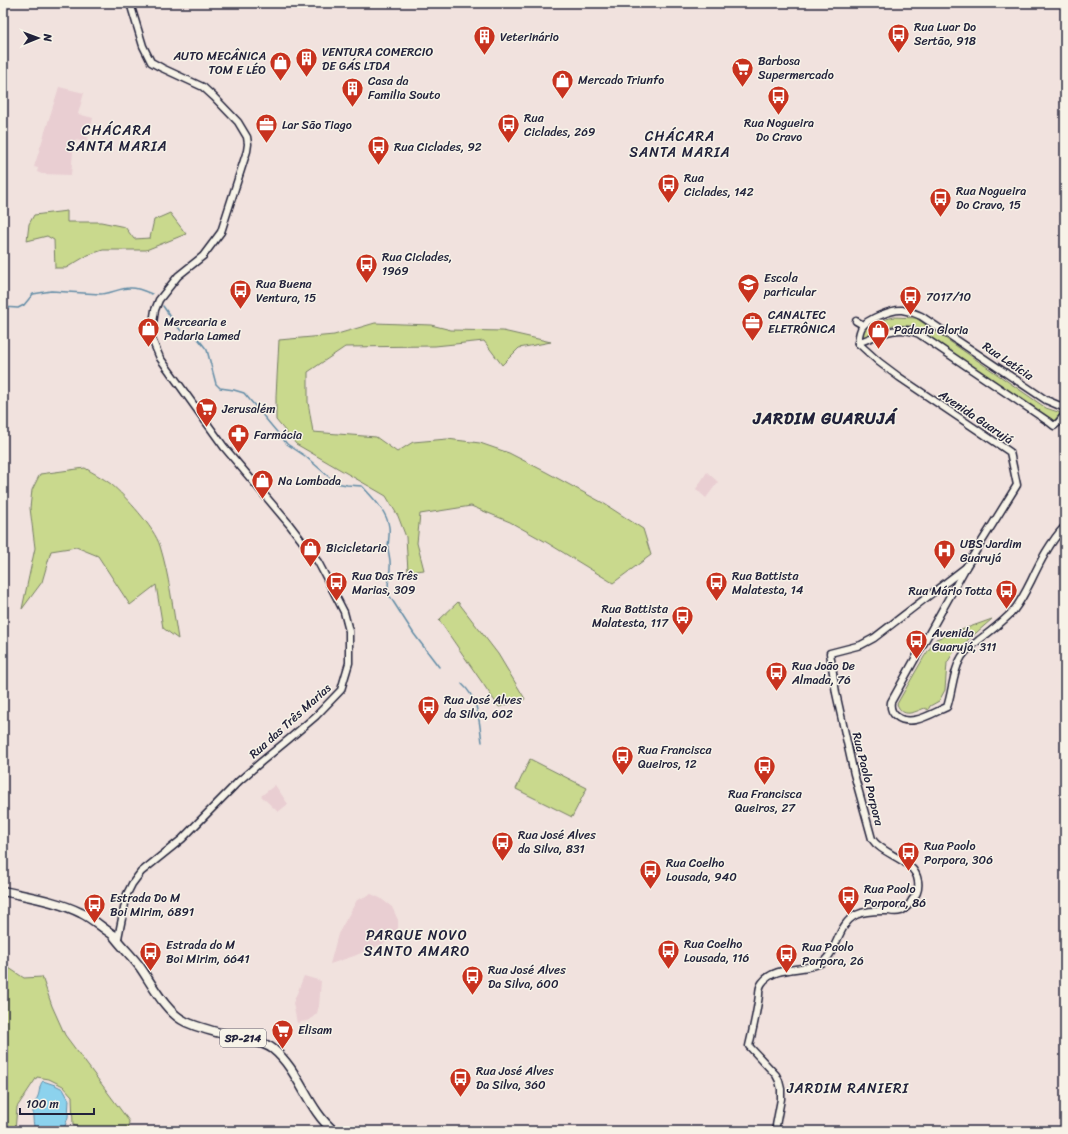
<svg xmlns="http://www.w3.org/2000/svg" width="1068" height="1134" font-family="Sriracha,sans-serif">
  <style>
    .built { fill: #e9ced2 }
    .green { fill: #c9d98d; stroke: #767e64 }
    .water { fill: #8cd2ed; stroke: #628ca6 }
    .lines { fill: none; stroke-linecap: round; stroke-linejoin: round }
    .stream { stroke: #628ca6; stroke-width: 1.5 }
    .tertiary-casing { stroke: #22223b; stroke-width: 9 }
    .primary-casing { stroke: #22223b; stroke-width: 11 }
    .tertiary { stroke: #f7f3e8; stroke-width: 6 }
    .primary { stroke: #f7f3e8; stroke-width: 8 }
    .labels { text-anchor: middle; stroke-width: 3; stroke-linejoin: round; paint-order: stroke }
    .shield { fill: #f7f3e8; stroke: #62616f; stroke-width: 1 }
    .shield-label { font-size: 11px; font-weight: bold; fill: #22223b }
    .poi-label { font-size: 12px; fill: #22223b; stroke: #f7f3e8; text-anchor: start }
    .street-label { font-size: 12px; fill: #22223b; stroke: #f7f3e8 }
    .quarter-label { font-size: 14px; letter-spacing: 1px; fill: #22223b; stroke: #f7f3e8 }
    .district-label { font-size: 16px; font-weight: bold; letter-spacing: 1px; fill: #22223b; stroke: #f7f3e8 }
  </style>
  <rect width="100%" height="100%" fill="#f1e2de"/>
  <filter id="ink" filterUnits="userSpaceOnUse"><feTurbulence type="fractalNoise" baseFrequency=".025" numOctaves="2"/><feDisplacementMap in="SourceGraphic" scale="8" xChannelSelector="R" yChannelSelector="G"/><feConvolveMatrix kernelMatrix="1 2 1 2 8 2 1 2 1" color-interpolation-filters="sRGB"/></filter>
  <g filter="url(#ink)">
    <g class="built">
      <path d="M59,87L84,93L78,114L93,118L87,142L74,140L71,175L42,174L37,172L38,168L34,167Z"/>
      <path d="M707,472L718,482L706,498L696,489Z"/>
      <path d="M275,785L288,804L278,812L261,796Z"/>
      <path d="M371,894L380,898L392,907L398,920V928L394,937L387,942L354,956L330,964L338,934L357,900Z"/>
      <path d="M304,976L321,981L319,1006L317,1013L310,1020L297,1023L293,1003Z"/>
    </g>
    <g class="green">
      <path d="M67,211V222H101L125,227L134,239L150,238L154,220L170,213L186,234L146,250H103L88,255L66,268H55L54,240L47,236L27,241L29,224L34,215Z"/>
      <path d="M894,317L916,318L1046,408L1061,413L1053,422L913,326L893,325L867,339L861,335L862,331C871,324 882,320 894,317Z"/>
      <path d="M375,323L431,325L451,330L503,331L551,342L519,348L502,365L484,341L435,346L345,347L308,372V402L313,432L376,437L397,452L413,442L447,439L480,443L509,453L546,472L603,503L643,529L651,555L613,583L546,542L510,522L471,506L420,514L417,543L424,570L408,572L406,537L398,516L386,496L296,444L276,420V396L279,340L334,335Z"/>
      <path d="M85,468C93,473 103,478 111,484C126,497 154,527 160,546C169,575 173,609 178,639L163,628L156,585L130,605L98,556L76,547L51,551L42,582L22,609L35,548L30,508L32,490L40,474Z"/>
      <path d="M458,602L498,654L525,699L499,707L439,620Z"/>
      <path d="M992,619L953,653L947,663L945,690L939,701L930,706L928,710L925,708C914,712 903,719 897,704L924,657L936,639Z"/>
      <path d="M530,759L587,788L572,817L516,789Z"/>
      <path d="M3,964L24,978L42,977L52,1006L65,1035L129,1121L128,1131H83V1129L73,1125L72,1096L63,1086L49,1079L37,1077L17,1107L15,1131H3Z"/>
    </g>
    <path class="water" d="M43,1081L55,1085L63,1089L69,1100L68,1117L65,1126L58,1131H35C33,1123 32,1113 34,1105C35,1102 37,1099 38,1096C40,1091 39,1085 43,1081Z"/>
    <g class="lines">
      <g class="stream">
        <path d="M163,306L172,319L181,331"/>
        <path d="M3,307L18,308L24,305L33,294L51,291L100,294C110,294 120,288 129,288C137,287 145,291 152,294"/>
        <path d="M196,336L207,350L216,384L220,388L234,390L244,393L287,444L305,456L336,483L347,485L362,486C372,497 387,511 389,527C390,534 388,542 388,549C389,555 391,561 390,568C390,577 386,586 389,595L414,634L439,667"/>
        <path d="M1065,422V423"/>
        <path d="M462,684C479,699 479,721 482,742"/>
      </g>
      <defs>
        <g id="tertiary">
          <path d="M856,321L863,325"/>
          <path d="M858,343L879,362L899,377L1010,452L1017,485L966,567L891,702C890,708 891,712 896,716C911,728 932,713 947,707C952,693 953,672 960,660C964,651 972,646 979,640C991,631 1004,621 1014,610C1021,601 1026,591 1031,581C1040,562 1050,542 1065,526"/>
          <path d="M858,343C859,337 859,332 862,327C867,319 893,309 902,310C909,311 915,313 921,316L1046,400L1065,408"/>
          <path d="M858,343C879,335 897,324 919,334L1049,422L1054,426L1059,422L1065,414"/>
          <path d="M118,938L127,894L132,884L141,872L182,839L239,781L261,762L289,739L316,716L341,690L349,663V631L344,612L327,579L318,562L289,524L224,447L160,358L151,337L153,323L155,310L159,300L178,276L203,256L221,232L247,151L248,144L247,137L238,122L214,97L203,87L162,68L151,62L143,46L130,3"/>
          <path d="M775,1131L781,1099V1089L779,1081L776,1075L749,1046C753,1029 757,1012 759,995C759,991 759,987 762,983C775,965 803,972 821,963C837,955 837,924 856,915C866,910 878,911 889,911C893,912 898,912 901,911C905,909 910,904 912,900C917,895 919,888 918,881C915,859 883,856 872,839L854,774L836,693L830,653L861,645L874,638L966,567"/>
        </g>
        <g id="primary">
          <path d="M3,891C29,897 57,901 81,913C94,919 104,930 117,937"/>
          <path d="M113,935C121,946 132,956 140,967C152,984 166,1013 186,1022C202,1029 219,1033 236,1037C248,1040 263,1041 273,1049C300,1071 307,1109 334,1131"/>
        </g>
      </defs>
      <use href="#tertiary" class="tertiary-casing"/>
      <use href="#primary" class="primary-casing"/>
      <use href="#tertiary" class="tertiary"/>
      <use href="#primary" class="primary"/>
    </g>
  </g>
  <defs>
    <symbol id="bus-pin" viewBox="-11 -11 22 30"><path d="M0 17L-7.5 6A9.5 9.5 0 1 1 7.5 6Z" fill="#c8321e" stroke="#f7f3e8"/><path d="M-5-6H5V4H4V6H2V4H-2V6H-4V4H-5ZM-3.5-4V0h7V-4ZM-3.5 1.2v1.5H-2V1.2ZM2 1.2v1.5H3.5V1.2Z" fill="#fff"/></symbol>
    <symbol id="building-pin" viewBox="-11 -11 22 30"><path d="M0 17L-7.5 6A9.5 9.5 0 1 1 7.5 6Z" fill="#c8321e" stroke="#f7f3e8"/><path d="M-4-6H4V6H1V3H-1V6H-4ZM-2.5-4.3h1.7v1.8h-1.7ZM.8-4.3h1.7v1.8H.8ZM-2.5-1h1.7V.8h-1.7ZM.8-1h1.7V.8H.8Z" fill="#fff"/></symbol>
    <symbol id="shop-pin" viewBox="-11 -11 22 30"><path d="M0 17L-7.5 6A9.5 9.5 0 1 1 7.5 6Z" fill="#c8321e" stroke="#f7f3e8"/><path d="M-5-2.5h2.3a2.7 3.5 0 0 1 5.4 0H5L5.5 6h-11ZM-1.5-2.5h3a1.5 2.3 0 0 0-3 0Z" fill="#fff"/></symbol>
    <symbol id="supermarket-pin" viewBox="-11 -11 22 30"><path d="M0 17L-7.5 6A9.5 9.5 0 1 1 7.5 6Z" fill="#c8321e" stroke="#f7f3e8"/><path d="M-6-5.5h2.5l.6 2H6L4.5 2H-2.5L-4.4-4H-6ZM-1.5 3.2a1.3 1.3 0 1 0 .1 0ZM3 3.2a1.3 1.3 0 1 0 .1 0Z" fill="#fff"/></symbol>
    <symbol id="office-pin" viewBox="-11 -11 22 30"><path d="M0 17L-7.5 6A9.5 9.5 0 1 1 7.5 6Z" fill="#c8321e" stroke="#f7f3e8"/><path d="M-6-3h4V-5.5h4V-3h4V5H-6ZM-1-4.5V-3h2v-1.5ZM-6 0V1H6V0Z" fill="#fff"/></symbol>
    <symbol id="school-pin" viewBox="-11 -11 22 30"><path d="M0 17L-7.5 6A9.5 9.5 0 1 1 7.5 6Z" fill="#c8321e" stroke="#f7f3e8"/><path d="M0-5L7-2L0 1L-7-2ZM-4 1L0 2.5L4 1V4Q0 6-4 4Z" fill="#fff"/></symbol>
    <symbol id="pharmacy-pin" viewBox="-11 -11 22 30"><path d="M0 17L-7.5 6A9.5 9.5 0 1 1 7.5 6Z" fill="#c8321e" stroke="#f7f3e8"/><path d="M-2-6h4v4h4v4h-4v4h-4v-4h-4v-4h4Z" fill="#fff"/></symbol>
    <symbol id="hospital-pin" viewBox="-11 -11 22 30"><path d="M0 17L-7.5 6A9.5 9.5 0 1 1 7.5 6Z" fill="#c8321e" stroke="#f7f3e8"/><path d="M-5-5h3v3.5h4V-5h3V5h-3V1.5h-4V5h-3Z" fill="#fff"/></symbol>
  </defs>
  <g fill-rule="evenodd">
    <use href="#bus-pin" x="886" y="22" width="25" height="34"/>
    <use href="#building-pin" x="472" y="24" width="25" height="34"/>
    <use href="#building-pin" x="294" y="46" width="25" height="34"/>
    <use href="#shop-pin" x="268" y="50" width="25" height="34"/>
    <use href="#supermarket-pin" x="730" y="56" width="25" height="34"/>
    <use href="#shop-pin" x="550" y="68" width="25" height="34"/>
    <use href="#building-pin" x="340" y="76" width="25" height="34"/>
    <use href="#bus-pin" x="766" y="84" width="25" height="34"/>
    <use href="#office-pin" x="254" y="112" width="25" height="34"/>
    <use href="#bus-pin" x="496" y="112" width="25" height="34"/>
    <use href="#bus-pin" x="366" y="134" width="25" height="34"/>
    <use href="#bus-pin" x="656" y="172" width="25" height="34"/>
    <use href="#bus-pin" x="928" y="186" width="25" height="34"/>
    <use href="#bus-pin" x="354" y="252" width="25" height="34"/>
    <use href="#school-pin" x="736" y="272" width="25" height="34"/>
    <use href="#bus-pin" x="228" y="278" width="25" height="34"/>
    <use href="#bus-pin" x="898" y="284" width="25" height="34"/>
    <use href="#office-pin" x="740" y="310" width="25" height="34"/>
    <use href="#shop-pin" x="136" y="316" width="25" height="34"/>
    <use href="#shop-pin" x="866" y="318" width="25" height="34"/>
    <use href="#supermarket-pin" x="194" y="396" width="25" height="34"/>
    <use href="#pharmacy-pin" x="226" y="422" width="25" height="34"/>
    <use href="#shop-pin" x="250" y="468" width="25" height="34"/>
    <use href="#shop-pin" x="298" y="536" width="25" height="34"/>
    <use href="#hospital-pin" x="932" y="538" width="25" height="34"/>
    <use href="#bus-pin" x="324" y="570" width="25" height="34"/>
    <use href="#bus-pin" x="704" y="570" width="25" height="34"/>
    <use href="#bus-pin" x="994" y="578" width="25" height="34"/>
    <use href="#bus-pin" x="670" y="604" width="25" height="34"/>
    <use href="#bus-pin" x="904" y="628" width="25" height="34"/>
    <use href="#bus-pin" x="764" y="660" width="25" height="34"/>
    <use href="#bus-pin" x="416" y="694" width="25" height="34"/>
    <use href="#bus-pin" x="610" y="744" width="25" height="34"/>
    <use href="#bus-pin" x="752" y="754" width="25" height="34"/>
    <use href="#bus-pin" x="490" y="830" width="25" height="34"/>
    <use href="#bus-pin" x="896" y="840" width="25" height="34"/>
    <use href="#bus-pin" x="638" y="858" width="25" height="34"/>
    <use href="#bus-pin" x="836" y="884" width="25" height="34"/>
    <use href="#bus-pin" x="82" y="892" width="25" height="34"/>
    <use href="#bus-pin" x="656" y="938" width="25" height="34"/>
    <use href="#bus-pin" x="138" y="940" width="25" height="34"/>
    <use href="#bus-pin" x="774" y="942" width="25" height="34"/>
    <use href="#bus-pin" x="460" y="964" width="25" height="34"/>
    <use href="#supermarket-pin" x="270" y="1018" width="25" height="34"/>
    <use href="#bus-pin" x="448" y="1066" width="25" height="34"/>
  </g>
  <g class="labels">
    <rect class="shield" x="220" y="1029" width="46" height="18" rx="3"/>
    <g class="shield-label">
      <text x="243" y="1042">SP-214</text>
    </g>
    <g class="poi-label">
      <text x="914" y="31">Rua Luar Do<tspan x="914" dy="14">Sertão, 918</tspan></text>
      <text x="500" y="41">Veterinário</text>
      <text x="322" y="56">VENTURA COMERCIO<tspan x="322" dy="14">DE GÁS LTDA</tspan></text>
      <text x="266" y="60" text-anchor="end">AUTO MECÂNICA<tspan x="266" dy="14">TOM E LÉO</tspan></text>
      <text x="758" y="65">Barbosa<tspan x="758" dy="14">Supermercado</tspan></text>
      <text x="578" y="84">Mercado Triunfo</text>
      <text x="368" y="85">Casa da<tspan x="368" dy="14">Familia Souto</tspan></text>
      <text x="524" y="122">Rua<tspan x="524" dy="14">Ciclades, 269</tspan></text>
      <text x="779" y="127" text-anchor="middle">Rua Nogueira<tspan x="779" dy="14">Do Cravo</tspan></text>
      <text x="282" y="129">Lar São Tiago</text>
      <text x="394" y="151">Rua Ciclades, 92</text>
      <text x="684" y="182">Rua<tspan x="684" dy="14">Ciclades, 142</tspan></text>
      <text x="956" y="195">Rua Nogueira<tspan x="956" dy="14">Do Cravo, 15</tspan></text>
      <text x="382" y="261">Rua Ciclades,<tspan x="382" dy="14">1969</tspan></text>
      <text x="764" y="282">Escola<tspan x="764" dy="14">particular</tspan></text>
      <text x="256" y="288">Rua Buena<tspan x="256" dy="14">Ventura, 15</tspan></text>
      <text x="926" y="301">7017/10</text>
      <text x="768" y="319">CANALTEC<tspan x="768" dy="14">ELETRÔNICA</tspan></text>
      <text x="164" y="326">Mercearia e<tspan x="164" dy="14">Padaria Lamed</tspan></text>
      <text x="894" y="334">Padaria Gloria</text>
      <text x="222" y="413">Jerusalém</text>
      <text x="254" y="439">Farmácia</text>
      <text x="278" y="485">Na Lombada</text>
      <text x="960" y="548">UBS Jardim<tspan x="960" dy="14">Guarujá</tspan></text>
      <text x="326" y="552">Bicicletaria</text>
      <text x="352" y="580">Rua Das Três<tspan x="352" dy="14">Marias, 309</tspan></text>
      <text x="732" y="580">Rua Battista<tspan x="732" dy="14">Malatesta, 14</tspan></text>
      <text x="992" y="595" text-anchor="end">Rua Mário Totta</text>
      <text x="668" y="613" text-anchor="end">Rua Battista<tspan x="668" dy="14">Malatesta, 117</tspan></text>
      <text x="932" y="637">Avenida<tspan x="932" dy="14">Guarujá, 311</tspan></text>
      <text x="792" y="670">Rua João De<tspan x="792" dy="14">Almada, 76</tspan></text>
      <text x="444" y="704">Rua José Alves<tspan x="444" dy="14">da Silva, 602</tspan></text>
      <text x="638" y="754">Rua Francisca<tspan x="638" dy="14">Queiros, 12</tspan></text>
      <text x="765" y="798" text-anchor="middle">Rua Francisca<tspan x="765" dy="14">Queiros, 27</tspan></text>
      <text x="518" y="839">Rua José Alves<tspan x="518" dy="14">da Silva, 831</tspan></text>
      <text x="924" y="850">Rua Paolo<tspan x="924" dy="14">Porpora, 306</tspan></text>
      <text x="666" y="867">Rua Coelho<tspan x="666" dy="14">Lousada, 940</tspan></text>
      <text x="864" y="893">Rua Paolo<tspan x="864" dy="14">Porpora, 86</tspan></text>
      <text x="110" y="902">Estrada Do M<tspan x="110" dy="14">Boi Mirim, 6891</tspan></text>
      <text x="684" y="948">Rua Coelho<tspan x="684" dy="14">Lousada, 116</tspan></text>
      <text x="166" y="949">Estrada do M<tspan x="166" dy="14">Boi Mirim, 6641</tspan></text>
      <text x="802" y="951">Rua Paolo<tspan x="802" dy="14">Porpora, 26</tspan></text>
      <text x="488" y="974">Rua José Alves<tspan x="488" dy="14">Da Silva, 600</tspan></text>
      <text x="298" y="1034">Elisam</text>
      <text x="476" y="1075">Rua José Alves<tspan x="476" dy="14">Da Silva, 360</tspan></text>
    </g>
    <g class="street-label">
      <text transform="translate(1008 361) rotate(34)" y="4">Rua Letícia</text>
      <text transform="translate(976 417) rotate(34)" y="4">Avenida Guarujá</text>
      <text transform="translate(290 721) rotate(-42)" y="4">Rua das Três Marias</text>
      <text transform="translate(868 779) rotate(76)" y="4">Rua Paolo Porpora</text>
    </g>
    <g class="quarter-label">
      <text x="117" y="135">CHÁCARA<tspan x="117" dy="16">SANTA MARIA</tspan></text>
      <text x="680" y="141">CHÁCARA<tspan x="680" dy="16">SANTA MARIA</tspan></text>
      <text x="417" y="940">PARQUE NOVO<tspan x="417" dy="16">SANTO AMARO</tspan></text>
      <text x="848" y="1093">JARDIM RANIERI</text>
    </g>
    <g class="district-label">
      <text x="825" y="424">JARDIM GUARUJÁ</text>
    </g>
  </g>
  <rect width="1068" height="1134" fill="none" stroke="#f7f3e8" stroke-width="16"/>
  <rect x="8" y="8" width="1052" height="1118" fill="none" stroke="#22223b" stroke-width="1.5" filter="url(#ink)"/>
  <g transform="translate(38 38) rotate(89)" stroke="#f7f3e8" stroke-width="3" paint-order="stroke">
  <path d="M0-3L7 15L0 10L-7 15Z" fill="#22223b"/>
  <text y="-6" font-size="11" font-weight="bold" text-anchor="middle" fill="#22223b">N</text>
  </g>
  <path d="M20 1108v6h74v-6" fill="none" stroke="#22223b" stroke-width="2"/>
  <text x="26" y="1108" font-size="12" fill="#22223b" stroke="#f7f3e8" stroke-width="3" paint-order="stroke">100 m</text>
</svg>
